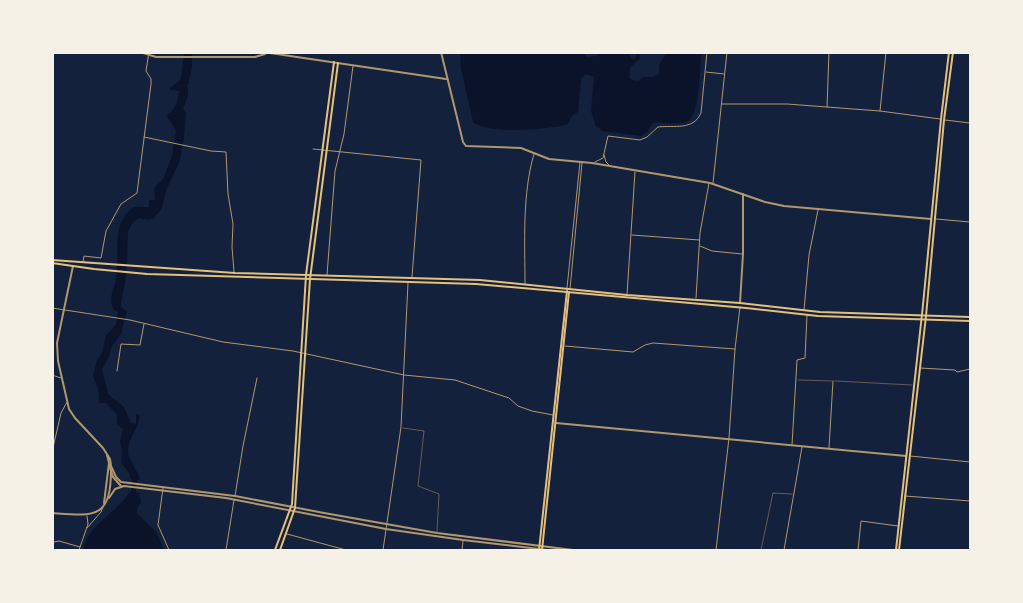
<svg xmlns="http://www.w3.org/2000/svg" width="1023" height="603" font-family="'Space Grotesk',sans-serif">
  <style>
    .water { fill: #0b132b }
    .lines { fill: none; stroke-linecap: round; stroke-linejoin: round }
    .river { stroke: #0b132b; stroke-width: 5 }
    .service { stroke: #b1986c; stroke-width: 0.5 }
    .pedestrian { stroke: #b1986c; stroke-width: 1 }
    .minor { stroke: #b1986c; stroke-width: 1 }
    .tertiary { stroke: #b1986c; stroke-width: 2 }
    .secondary { stroke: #e5c07b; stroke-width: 2 }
    .primary { stroke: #e5c07b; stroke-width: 2 }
  </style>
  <rect width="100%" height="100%" fill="#14213d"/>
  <g class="water">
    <path d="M184,53H192V67L188,85H186L188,87V96L183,109L186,112L184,138L180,160L166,191L161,210L153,219L148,220L140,218L137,219L132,224L128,232L127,260L125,284L121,302V306L127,312L126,315L121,334L112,346L109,357L102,369L108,394L124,407L131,423L136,424V414H139C141,429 128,436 128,451C128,460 138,470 140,480L131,479L129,473L121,463L122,452L120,441L123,430L117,424V415L106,403H99L98,388L93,376L97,360L102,353L106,335L116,325L118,312L114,310C107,298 115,289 116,277C119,260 115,237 121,222C124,216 128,211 134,207H149V200H155L154,188L163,179L172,156L176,130L167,117L168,114C175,111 178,100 179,91L170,90V88L181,79Z"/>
    <path d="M584,53L587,57L596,56L598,53H622L623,54L630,53V58L633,59L636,58L637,53H639L640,58C632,67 628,65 630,79L638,81L644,77H652L659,74V65L666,53H701C700,66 700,114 688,121C681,126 662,122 653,123L647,132L641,136L603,131L600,128L596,127L591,111L594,77L586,74L581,79L578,112L573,115L567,125C546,129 489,135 473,122L461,69L460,53Z"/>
    <path d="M129,492L139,493L141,502L137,509V513L156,532L164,550H83C85,544 87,537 91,532C101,519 123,505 129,492Z"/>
  </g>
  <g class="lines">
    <path class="river" d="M133,498L135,474"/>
    <g class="service">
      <path d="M798,380L832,381"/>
      <path d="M835,381L912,385"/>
      <path d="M403,428L424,431L418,486L439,494L437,532"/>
      <path d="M761,550L773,493L792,494"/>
    </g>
    <g class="pedestrian">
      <path d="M567,288L580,162"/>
      <path d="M570,289L582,163"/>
      <path d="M716,550L729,438L735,349L740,307"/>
    </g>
    <g class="minor">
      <path d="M706,72L724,74"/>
      <path d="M722,104H787L880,111L940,119"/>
      <path d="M827,107L829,52"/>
      <path d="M880,111L886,52"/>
      <path d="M945,120L970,123"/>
      <path d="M144,137L211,151L226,152L228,194L233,224L232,247L234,272"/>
      <path d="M313,149L421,160L412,277"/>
      <path d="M604,155L606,162L609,165"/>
      <path d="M595,162L603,158L608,136L640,140L647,137L658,127C674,125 693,131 701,113L707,52"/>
      <path d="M713,183L727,52"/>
      <path d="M936,219L970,222"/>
      <path d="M632,235L699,240"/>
      <path d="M700,246L712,251L742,254"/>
      <path d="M83,262L84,256L101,258L106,231L121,204L137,193L151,84V79L146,71L149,52"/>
      <path d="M327,275L335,171L344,134L353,66"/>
      <path d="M525,284C525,243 522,194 534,154"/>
      <path d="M627,295L635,172"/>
      <path d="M696,298L700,233L709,183"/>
      <path d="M52,308L130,320L223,342L293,351L404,375L455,380L509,398L518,406L532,411L553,415"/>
      <path d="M804,310L809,255L818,210"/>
      <path d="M565,346L633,352L645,345L653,343L735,349"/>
      <path d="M920,368L955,370L957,372L970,369"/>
      <path d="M117,371L121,344L140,345L144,324"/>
      <path d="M52,375L61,378"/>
      <path d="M792,445L797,360L805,358L807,315"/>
      <path d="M829,448L833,381"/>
      <path d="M52,452L61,413L67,402"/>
      <path d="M910,456L970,462"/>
      <path d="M163,488L158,525L169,550"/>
      <path d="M235,496L243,446L257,378"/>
      <path d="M905,496L970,501"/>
      <path d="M87,528L101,512L103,507"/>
      <path d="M287,534L346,550"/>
      <path d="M52,547L54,542L59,541L80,547"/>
      <path d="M79,550L88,524L87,516"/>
      <path d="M226,550L234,500"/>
      <path d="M383,550L401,427L408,283"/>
      <path d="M462,550L463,541"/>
      <path d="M784,550L802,447"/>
      <path d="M858,550L861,521L898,526"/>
    </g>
    <g class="tertiary">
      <path d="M140,52L156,57H255L265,54"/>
      <path d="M263,52L446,79"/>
      <path d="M441,52L463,142L466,146L521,148L549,159L592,163L710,183L765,202L784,206L931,219"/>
      <path d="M73,266L57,343L58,361L69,409L75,418L103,448L110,459L111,466"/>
      <path d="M740,303L743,254V194"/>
      <path d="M556,423L906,456"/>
      <path d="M109,465L113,477L121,486"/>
      <path d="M111,466L116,477L121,482L235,496L324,513L437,533L573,550"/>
      <path d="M109,498L115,489L124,486L226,498L386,529L463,540L547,550"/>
      <path d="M104,503L109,463L107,455"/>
      <path d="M52,513C93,516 111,520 111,470"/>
    </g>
    <g class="secondary">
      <path d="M275,550L292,504L306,275L334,62"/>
      <path d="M280,550L295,508L310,279L338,63"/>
      <path d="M539,550L567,291"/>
      <path d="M542,550L569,292"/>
      <path d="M896,550L923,305L941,119L949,52"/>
      <path d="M899,550L926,316L944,120L953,52"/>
    </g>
    <g class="primary">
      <path d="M52,260L235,273L480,280L627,295L740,303L820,312L970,317"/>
      <path d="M52,263L94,269L147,274L476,284L746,308L818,316L970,321"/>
    </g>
  </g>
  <rect width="1023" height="603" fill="none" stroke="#f6f1e7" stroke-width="108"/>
</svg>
